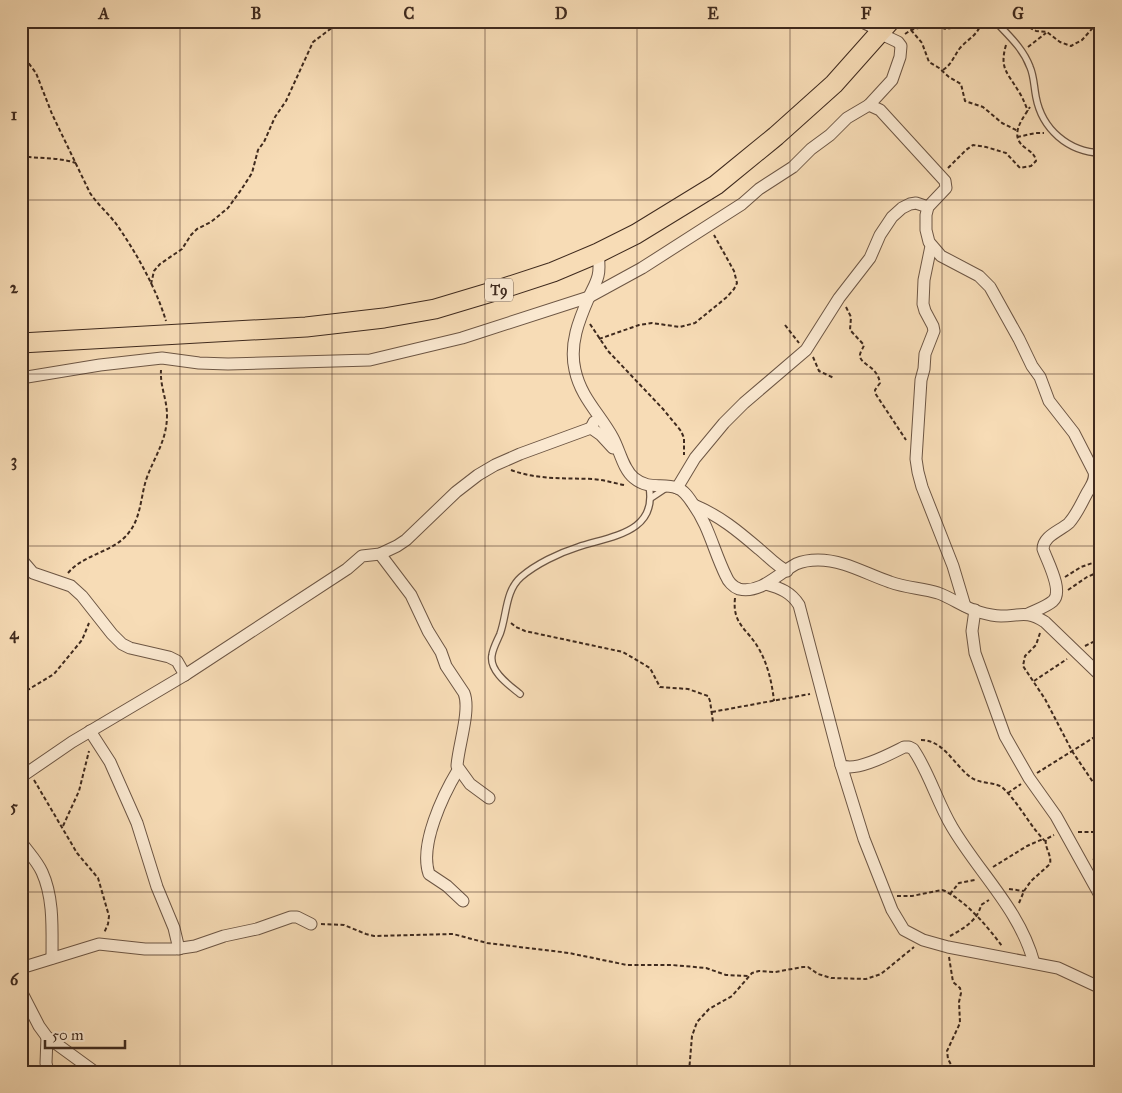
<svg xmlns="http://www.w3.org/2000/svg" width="1122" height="1093" font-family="'IM FELL Great Primer',serif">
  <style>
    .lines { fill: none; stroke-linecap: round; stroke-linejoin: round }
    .service-casing { stroke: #6d5644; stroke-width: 8 }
    .minor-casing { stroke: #6d5644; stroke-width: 13 }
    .trunk-casing { stroke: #3f2a1e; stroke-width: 21 }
    .path { stroke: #3f2a1e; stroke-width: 2; stroke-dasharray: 4 2.5; stroke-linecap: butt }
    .service { stroke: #fae8d0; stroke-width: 5.5 }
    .minor { stroke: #fae8d0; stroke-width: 11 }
    .trunk { stroke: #f7dcb6; stroke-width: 19 }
    .grid { fill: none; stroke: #3f2a1e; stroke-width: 1; stroke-opacity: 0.55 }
    .labels { text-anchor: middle; stroke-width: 4; stroke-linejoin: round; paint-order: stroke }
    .shield { fill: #fae8d0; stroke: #776353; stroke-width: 1 }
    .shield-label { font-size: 14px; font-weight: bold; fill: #3f2a1e }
    .neatline { fill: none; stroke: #3f2a1e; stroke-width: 2 }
    .grid-label { font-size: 16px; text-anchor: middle; font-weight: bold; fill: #3f2a1e }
  </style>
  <rect width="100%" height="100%" fill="#f7dcb6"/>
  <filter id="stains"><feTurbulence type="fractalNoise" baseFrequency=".004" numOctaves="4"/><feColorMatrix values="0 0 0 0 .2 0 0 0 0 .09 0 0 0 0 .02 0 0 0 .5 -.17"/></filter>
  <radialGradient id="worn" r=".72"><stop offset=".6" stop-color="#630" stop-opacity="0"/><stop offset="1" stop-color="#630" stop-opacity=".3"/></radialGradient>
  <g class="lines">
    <defs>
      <g id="service">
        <path d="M854,21L877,32"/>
        <path d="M995,21C1008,35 1023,48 1030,67C1034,76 1034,87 1036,97C1042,129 1068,152 1101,153"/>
        <path d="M651,498L666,488"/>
        <path d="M520,694C509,685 489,671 492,655C493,648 497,641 500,634C507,615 505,591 521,577C536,564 559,553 578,547C611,536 658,533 649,486"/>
      </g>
      <g id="minor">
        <path d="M869,105L880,110L945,181L946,188L928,207L926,215V230L929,242L941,256L979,276L990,287L1019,339L1032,366L1040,377L1049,401L1074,433L1094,472C1096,480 1091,486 1087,493C1081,504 1077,514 1069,523C1060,531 1043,536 1043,549C1047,561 1064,591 1053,601C1046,607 1036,610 1028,614"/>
        <path d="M931,246L924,280L923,304L925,311L933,326L934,331L925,354L924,369L921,380L916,459L918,472L922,487L953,566L965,606"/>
        <path d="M598,253C599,261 600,269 598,276C596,284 592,290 589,297C579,320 569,344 575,370C581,398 600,414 613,438C620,451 623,469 634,478C650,491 662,482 677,488C684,490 689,498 693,504C709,526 714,552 726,576C728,581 733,587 739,589C761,594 779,573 796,564C803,561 811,560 818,560C844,560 866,574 890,582C906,588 922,588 938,593C952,598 965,608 979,612C986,614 994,616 1001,616C1021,616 1026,610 1045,622L1101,676"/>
        <path d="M21,378L100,365L162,358L199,363L228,364L370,360L462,338L589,297L642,268L742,204L759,189L793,167L811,149L830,135L847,118L869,105L892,80L900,57L901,46L898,42L879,33"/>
        <path d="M594,422L591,428L601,435L613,448"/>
        <path d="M677,488L695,458L724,423L744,403L806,350L839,298L870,258L880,235L892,217L902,208L910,204L916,203L928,207"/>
        <path d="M694,505C720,516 738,531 759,549C769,557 775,565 787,571"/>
        <path d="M380,554L411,595L428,631L441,652L446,666L464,693C471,710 458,747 457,766L470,784L489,798"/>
        <path d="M21,559L33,573L71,586L82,596L112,634L122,644L130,648L169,657L177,661L185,675"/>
        <path d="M766,584C780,588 791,592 799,605L841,765C855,773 890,754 904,747H909L913,749C929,772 937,802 952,827C979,873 1020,910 1034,963"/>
        <path d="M975,610L972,631L975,653L1005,736L1029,778L1056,816L1101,897"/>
        <path d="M90,731L110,762L137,823L157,887L174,928L179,949"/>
        <path d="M841,765L864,839L892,910L904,930L923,940L948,947L1058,968L1101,988"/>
        <path d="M458,770C443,795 419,845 429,874L447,886L463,901"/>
        <path d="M21,777L72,742L185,675L347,569L362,556L380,554L397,546L406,540L456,492L478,475L495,465L520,454L591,428"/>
        <path d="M21,842C28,852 37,861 42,872C54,898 52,930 52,958"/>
        <path d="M21,968L99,944L145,949H175L195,946L224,936L257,929L291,917H297L311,924"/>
        <path d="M21,991L39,1026L47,1037L95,1072"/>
        <path d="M47,1037L46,1063L48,1072"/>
      </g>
      <path id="trunk" d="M21,343L306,327L384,318L435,309L495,291L553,272L598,253L636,234L716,185L776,136L834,84L890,21"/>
    </defs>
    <use href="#service" class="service-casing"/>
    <use href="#minor" class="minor-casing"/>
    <use href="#trunk" class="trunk-casing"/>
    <g class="path">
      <path d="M1018,21L1036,31L1047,32L1060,42L1071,46L1082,40L1099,21"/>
      <path d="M911,30L922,43L929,62L939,68L949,77L961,84L965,101L983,107L1002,123L1018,131"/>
      <path d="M905,34L911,30L926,26H936L946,29L986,21"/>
      <path d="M1006,45C999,69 1008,73 1019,92C1023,98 1025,104 1028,111"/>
      <path d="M1028,47L1046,33"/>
      <path d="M21,53L36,73L52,114L90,193C98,205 109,214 117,225C137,254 156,288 166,321"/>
      <path d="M943,70C952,64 954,56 960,48C968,39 978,35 981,23"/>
      <path d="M1017,137L1036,133H1044"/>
      <path d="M21,156C40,159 58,157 76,163"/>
      <path d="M948,168L966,150L973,145L986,147L1006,153L1020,168L1031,166L1036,161C1035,155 1032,153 1027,149C1008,137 1021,121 1030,107"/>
      <path d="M151,284L154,271L160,264L182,249L191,235L197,229L211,222L228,208L241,190L252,173L258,150L264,142L275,117L286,101L313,42L341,21"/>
      <path d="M846,307L851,317L850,330L864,345C863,349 859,353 860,357C863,366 877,366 880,383L875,390V393L906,440"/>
      <path d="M590,324L608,351L663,409L681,431L684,438V455"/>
      <path d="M785,325L799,343"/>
      <path d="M599,339L639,325L652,323L680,327L695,323L727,297L734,289L737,283L734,271L714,235"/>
      <path d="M813,357L819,371L834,378"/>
      <path d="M511,470C538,480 565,478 593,479C604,480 614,483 624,485"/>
      <path d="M68,573C83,555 109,553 125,537C141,521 140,500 146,480C154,457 167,441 167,415C167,399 160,387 161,370"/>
      <path d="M1065,577L1081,567L1101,560"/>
      <path d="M1068,590L1087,577L1101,571"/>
      <path d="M735,598C732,625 748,629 759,649C768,665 772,683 774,701"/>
      <path d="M511,623L516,627L525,631L623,652L650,668L660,687L688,689L708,696L710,701L713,722"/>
      <path d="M1040,633L1036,645L1025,656L1023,666L1045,699L1072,751L1101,794"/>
      <path d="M1085,646L1101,638"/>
      <path d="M1034,681L1067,659"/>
      <path d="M21,694L54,674L82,640L89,623"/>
      <path d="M712,712L810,694"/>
      <path d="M921,740C943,740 953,763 969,776C979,785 997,781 1004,789C1020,805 1030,826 1045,841"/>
      <path d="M1037,773L1101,733"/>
      <path d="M34,780L77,853L98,878L109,916L108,924L104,933"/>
      <path d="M1008,793L1021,784"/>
      <path d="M63,826L79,791L89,751"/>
      <path d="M1078,832H1101"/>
      <path d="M1093,860L1101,856"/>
      <path d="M993,867L1027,846L1043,839"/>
      <path d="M1009,889L1024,891"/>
      <path d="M950,894L959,883L975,880"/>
      <path d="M897,896H912L942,890L945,891C968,903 987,926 1002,946"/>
      <path d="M1019,903L1024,891L1031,881L1050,864C1052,855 1044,847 1046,839L1054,835"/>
      <path d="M321,924L344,925L366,934L374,936L453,934L487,943L569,953L627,965H672L706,968L726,975L748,976"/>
      <path d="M950,936C963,929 978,920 981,905L989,900"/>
      <path d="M949,957L953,982L960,988L961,993L959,1002L960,1023L947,1051L948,1059L955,1072"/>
      <path d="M21,1063L37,1070"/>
      <path d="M689,1072L692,1036L697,1022L709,1009L732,996L752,973L759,971L775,972L803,967H808L818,974L831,978L866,979L881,974L914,947"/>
    </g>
    <use href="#service" class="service"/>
    <use href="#minor" class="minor"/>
    <use href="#trunk" class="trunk"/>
  </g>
  <path class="grid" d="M180,21V1072M332,21V1072M485,21V1072M637,21V1072M790,21V1072M942,21V1072M21,200H1101M21,374H1101M21,546H1101M21,720H1101M21,892H1101"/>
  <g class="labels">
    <rect class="shield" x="485" y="278.5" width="28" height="23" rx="4"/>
    <g class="shield-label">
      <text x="499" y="295">T9</text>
    </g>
  </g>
  <rect width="1122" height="1093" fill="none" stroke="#f7dcb6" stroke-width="55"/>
  <path d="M45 1040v8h80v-8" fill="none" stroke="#3f2a1e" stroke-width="2.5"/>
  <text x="52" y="1040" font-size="15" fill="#3f2a1e" stroke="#fae8d0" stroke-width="4" paint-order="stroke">50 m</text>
  <rect x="28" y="28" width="1066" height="1038" class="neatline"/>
  <g class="grid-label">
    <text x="104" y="19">A</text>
    <text x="256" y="19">B</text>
    <text x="409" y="19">C</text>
    <text x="561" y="19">D</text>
    <text x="713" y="19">E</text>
    <text x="866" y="19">F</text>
    <text x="1018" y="19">G</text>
    <text x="14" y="120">1</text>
    <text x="14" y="293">2</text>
    <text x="14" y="466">3</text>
    <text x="14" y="639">4</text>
    <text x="14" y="812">5</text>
    <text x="14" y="985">6</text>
  </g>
  <rect width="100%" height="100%" filter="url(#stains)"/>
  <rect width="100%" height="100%" fill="url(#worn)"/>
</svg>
